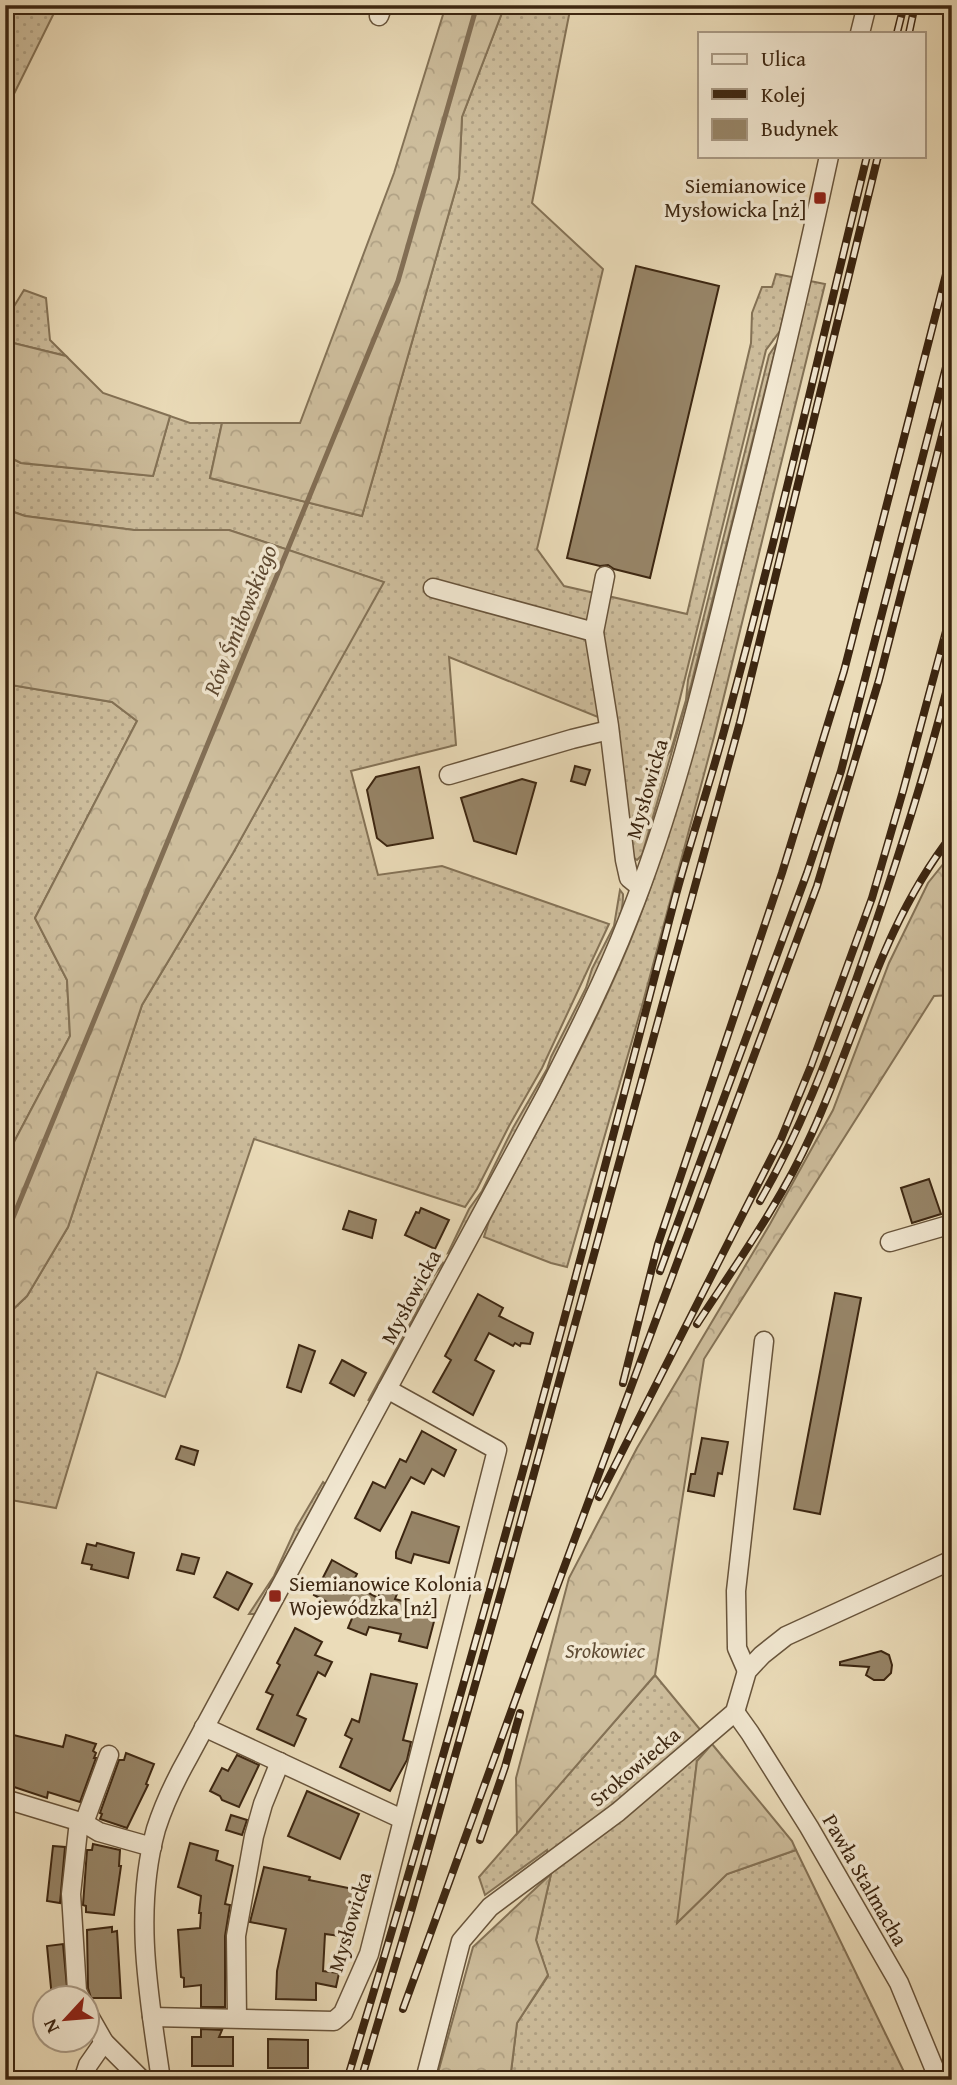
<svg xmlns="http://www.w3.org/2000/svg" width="957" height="2085" font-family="'Gentium Book Plus',serif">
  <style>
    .grass { fill: url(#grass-dots); stroke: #847256; stroke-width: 2 }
    .forest { fill: url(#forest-crowns); stroke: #847256; stroke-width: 2 }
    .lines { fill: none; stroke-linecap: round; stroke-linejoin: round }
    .stream { stroke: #826e54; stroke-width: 5 }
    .building { fill: #978568; stroke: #3c2611; stroke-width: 2 }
    .minor-casing { stroke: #68543b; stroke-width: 21 }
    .minor { stroke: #f2e8d2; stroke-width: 18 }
    .rail-casing { stroke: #3c2611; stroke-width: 8 }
    .rail { stroke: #f2e8d2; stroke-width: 5; stroke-dasharray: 16; stroke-linecap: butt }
    .poi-dot { fill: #8f2418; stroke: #f2e8d2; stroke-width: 2.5 }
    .labels { text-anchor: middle; stroke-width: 7; stroke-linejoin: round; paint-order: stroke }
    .poi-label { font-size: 21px; fill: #3c2611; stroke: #f2e8d2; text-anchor: end }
    .street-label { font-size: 21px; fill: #3c2611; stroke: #f2e8d2 }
    .park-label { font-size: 21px; font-style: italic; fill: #604c34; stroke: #f2e8d2 }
    .water-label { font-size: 23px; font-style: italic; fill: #5f4a32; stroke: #f2e8d2 }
  </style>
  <defs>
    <pattern id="grass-dots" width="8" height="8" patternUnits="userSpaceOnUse" patternTransform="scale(1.75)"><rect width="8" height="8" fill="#cdbd9c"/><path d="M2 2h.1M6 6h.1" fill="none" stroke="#b1a285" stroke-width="1.8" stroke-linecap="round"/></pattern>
    <pattern id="forest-crowns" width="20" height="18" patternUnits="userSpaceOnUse" patternTransform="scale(1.75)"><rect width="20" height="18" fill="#cdbd9c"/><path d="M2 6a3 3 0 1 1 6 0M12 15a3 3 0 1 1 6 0" fill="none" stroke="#b1a285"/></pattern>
  </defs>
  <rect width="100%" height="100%" fill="#ebdcb9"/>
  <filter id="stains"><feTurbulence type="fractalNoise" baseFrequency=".00286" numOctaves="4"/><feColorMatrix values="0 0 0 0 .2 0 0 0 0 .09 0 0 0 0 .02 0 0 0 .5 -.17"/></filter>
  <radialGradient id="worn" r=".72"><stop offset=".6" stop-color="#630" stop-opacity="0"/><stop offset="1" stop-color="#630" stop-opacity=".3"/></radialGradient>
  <g class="grass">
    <path d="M5,5H58L5,112Z"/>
    <path d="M505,5H571L532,203L603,269L537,549L564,586L687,614L751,343L752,313L762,287H772L776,274L792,277L780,331L766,350L670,739L666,749L651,766L629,833L603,719L449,657L456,745L351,771L378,875L442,866L609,924L542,1068L509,1126L477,1189L465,1207L254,1139L179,1361L165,1397L97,1372L56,1508L5,1499V1317L27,1296L68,1227L142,1005L233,853L383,582L229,530H134L25,516L5,509V455L21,463L153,476L170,416L190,423H222L210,478L362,516L459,178L462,117Z"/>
    <path d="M810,281L825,284L714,737L642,1006L567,1267L551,1263L484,1237L489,1221C541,1122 599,1024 639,919C667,846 686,771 707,697C745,559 778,421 810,281Z"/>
    <path d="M24,290L46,298L50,340L66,356L5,341V321Z"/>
    <path d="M777,343L691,685L642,855L637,860L633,857L631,844L654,770L671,750L686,700L688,680L769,355Z"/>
    <path d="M5,684L112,702L137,721L35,918L67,980L70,1036L5,1159Z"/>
    <path d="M620,890L623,894C624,921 605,951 595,975C552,1070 501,1161 451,1252L448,1253L469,1209L482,1191L513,1128L547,1069L551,1057L586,988L592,969L614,926Z"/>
    <path d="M443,1263L444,1265L368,1401L417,1311L429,1282Z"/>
    <path d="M323,1482L325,1484L255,1614H249L274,1576L296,1528Z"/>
    <path d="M655,1675L712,1744L697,1761L678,1922L727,1874L796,1850L908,2080H510L517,2023L548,1976L536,1940L551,1874L547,1850L485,1895L479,1877Z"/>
  </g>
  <g class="forest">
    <path d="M446,5H505L462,117L459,178L362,516L210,478L222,423H300L394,173Z"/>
    <path d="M5,341L66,356L103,393L170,416L153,476L21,463L5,455Z"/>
    <path d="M5,509L25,516L134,530H229L384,582L233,853L142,1005L68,1227L27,1296L5,1317V1159L70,1036L67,980L35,918L137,721L112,702L5,684Z"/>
    <path d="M952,853V995L934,996L704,1359L655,1675L517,1834L516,1778L569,1578L637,1448L770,1224L833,1110L889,963L928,883Z"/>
    <path d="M712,1744L792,1841L796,1850L727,1874L677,1923L697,1761Z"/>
    <path d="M551,1874L536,1940L548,1975L517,2023L510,2080H436L473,1947Z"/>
  </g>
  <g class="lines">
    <path class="stream" d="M5,1237L398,281L477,5"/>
  </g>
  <g class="building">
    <path d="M636,266L719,286L650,578L614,569L608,565L600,566L567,558Z"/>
    <path d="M575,766L590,770L585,785L571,781Z"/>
    <path d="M419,767L433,838L387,846L377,838L367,790L376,777Z"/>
    <path d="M522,779L536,783L516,854L474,841L461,798Z"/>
    <path d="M929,1179L941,1214L912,1223L901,1188Z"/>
    <path d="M421,1208L449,1220L435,1249L405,1235L416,1212L419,1213Z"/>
    <path d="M349,1211L376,1220L372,1238L343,1229Z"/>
    <path d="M835,1293L861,1298L820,1514L794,1509Z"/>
    <path d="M478,1294L503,1308L499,1316L533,1333L530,1344L521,1343L520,1346L515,1343L513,1346L489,1333L475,1360L494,1371L473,1415L433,1392L451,1360L445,1356Z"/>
    <path d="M299,1345L315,1351L301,1392L287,1387Z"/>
    <path d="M342,1360L366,1373L354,1396L330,1383Z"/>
    <path d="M422,1431L456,1450L444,1476L432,1469L424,1484L411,1477L380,1531L355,1518L373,1482L385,1488L400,1459L406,1462Z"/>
    <path d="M702,1438L728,1442L722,1474L718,1473L714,1496L688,1491L691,1474H695Z"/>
    <path d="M181,1446L198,1451L194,1465L176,1459Z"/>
    <path d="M412,1512L459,1527L449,1563L414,1554L411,1563L396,1558V1552Z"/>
    <path d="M97,1543L134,1553L128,1578L91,1569L92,1565L82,1563L87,1544L96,1546Z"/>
    <path d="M182,1554L199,1558L194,1574L177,1570Z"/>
    <path d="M332,1560L357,1574L352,1584L378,1598L383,1585L399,1589L395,1599L437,1610L427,1648L399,1641L401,1634L369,1627L366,1635L348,1628L353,1616L314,1595Z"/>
    <path d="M227,1572L252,1584L238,1610L214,1597Z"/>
    <path d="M295,1628L322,1642L315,1655L332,1662L325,1676L318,1672L297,1715L306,1719L294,1746L257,1729L273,1695L266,1692L280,1665L277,1663Z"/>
    <path d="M881,1651L889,1655L892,1665L891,1673L884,1680H874L866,1675L869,1667L840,1665V1662Z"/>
    <path d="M371,1674L417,1684L403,1740L411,1742L407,1760L390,1791L340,1767L352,1739L345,1735L352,1719L359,1722Z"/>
    <path d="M5,1733L63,1747L66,1735L96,1744L93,1751L96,1753L94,1758H96L80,1802L48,1792L47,1798L5,1784Z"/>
    <path d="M126,1753L154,1764L146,1784L148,1785L127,1828L100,1819L102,1814L100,1813L119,1760H124Z"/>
    <path d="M237,1755L259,1765L239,1807L222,1800L220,1796L210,1791L222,1768L228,1771Z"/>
    <path d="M307,1791L359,1814L340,1859L288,1836Z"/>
    <path d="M231,1815L247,1820L242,1835L226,1830Z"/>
    <path d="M190,1843L218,1851L216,1860L233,1866L225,1904L230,1905L225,1936V2007H201V1985L184,1987V1978L181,1977L178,1930L200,1928L201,1913H199L201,1896L178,1887Z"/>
    <path d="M93,1844L120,1850L119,1866H121L114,1915L86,1912V1906L83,1905L87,1850H92Z"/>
    <path d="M53,1846L65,1847L60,1903L47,1901Z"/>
    <path d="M264,1867L310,1877L309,1880L363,1891L354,1938L325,1934L323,1971L339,1973L336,1987L316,1983V2000L276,1999L277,1971L286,1929L250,1922Z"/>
    <path d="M112,1927V1932L117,1931L121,1998H91L88,1988L87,1930Z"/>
    <path d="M63,1944L68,1998H52L47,1946Z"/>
    <path d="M201,2029L222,2030L219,2037H233V2066H192V2037H201Z"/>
    <path d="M268,2039L308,2040V2068H268Z"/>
  </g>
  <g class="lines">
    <defs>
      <g id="minor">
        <path d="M379,16L383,5"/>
        <path d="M860,33L867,5"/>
        <path d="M605,576L594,632L609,726L625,860L629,878L640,887"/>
        <path d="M433,588L594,632"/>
        <path d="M449,775L572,739L609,730"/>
        <path d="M890,1242L952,1224"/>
        <path d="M747,1671L737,1648L736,1591L764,1341"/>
        <path d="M735,1712L750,1733L809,1827L899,1983L939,2080"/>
        <path d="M204,1727L402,1819"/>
        <path d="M5,1799L84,1823L99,1832L152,1847"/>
        <path d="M84,1823L109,1755"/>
        <path d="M78,1830L71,1894L77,1991L80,1997"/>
        <path d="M88,2014L104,2042L142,2080"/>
        <path d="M152,2017L334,2021L343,2013L369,1954L497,1450L387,1389"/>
        <path d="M237,2018L236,1936L254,1836L263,1804L280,1762"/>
        <path d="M83,2080L88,2065L104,2042"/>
        <path d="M161,2080C149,1997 133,1912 156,1829C164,1804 176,1779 189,1756L547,1093C576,1036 605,979 628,920C678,796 708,662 740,533C772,407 802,282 829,156"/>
        <path d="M425,2080L461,1941L490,1907L618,1812L735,1712L747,1671L762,1655L786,1636L952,1560"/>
      </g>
    </defs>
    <use href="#minor" class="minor-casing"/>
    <use href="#minor" class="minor"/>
    <defs>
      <g id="rail">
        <path d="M897,33L904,5"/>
        <path d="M909,33L915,5"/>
        <path d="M760,1201C801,1130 828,1056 856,980C892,878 926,774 952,669"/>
        <path d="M660,1271L807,873L841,771L952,344"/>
        <path d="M697,1324C737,1263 782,1200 812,1133C859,1030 881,926 952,835"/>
        <path d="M623,1383L658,1244L782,873L844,671L952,251"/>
        <path d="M599,1497L781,1139L811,1066L872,898L903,791L952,609"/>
        <path d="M480,1840L505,1767L520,1713"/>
        <path d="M403,2009L539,1635L817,886L879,680L952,397"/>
        <path d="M347,2080C466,1690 572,1297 674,902C690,841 711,781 727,720C778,533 821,344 867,156"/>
        <path d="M361,2080L412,1908L505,1579L740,722L878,156"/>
      </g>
    </defs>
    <use href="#rail" class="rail-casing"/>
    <use href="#rail" class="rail"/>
  </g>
  <g class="poi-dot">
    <rect x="813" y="191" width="14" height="14" rx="3.5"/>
    <rect x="268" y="1589" width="14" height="14" rx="3.5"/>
  </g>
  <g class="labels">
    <g class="poi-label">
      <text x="806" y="193">Siemianowice<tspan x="806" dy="24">Mysłowicka [nż]</tspan></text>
      <text x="289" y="1591" text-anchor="start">Siemianowice Kolonia<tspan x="289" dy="24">Wojewódzka [nż]</tspan></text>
    </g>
    <g class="street-label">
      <text transform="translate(647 789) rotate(-74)" y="7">Mysłowicka</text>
      <text transform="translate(411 1297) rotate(-62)" y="7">Mysłowicka</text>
      <text transform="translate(635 1767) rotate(-40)" y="7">Srokowiecka</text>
      <text transform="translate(865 1880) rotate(60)" y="7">Pawła Stalmacha</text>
      <text transform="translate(350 1922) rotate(-73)" y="7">Mysłowicka</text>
    </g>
    <g class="park-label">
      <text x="605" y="1658">Srokowiec</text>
    </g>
    <g class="water-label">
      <text transform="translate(240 620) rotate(-68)" y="8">Rów Śmiłowskiego</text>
    </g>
  </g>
  <rect width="957" height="2085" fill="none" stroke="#ebdcb9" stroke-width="28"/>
  <rect x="7" y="7" width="943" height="2071" fill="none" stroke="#3c2611" stroke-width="3.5"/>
  <rect x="14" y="14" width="929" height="2057" fill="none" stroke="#3c2611" stroke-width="2"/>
  <rect x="698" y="32" width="228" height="126" fill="#f2e8d2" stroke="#a99a85" stroke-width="2"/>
  <rect x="712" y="54" width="35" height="10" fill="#f2e8d2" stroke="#a99a85" stroke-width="2"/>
  <text x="761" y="66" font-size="21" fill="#3c2611">Ulica</text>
  <rect x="712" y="89" width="35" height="10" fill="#3c2611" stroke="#a99a85" stroke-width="2"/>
  <text x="761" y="102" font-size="21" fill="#3c2611">Kolej</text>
  <rect x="712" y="119" width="35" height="21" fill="#978568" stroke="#a99a85" stroke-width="2"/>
  <text x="761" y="136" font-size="21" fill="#3c2611">Budynek</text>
  <g transform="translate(66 2019) rotate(244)"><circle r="33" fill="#f2e8d2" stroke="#a99a85" stroke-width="2"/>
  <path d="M0-5L12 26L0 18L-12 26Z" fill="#8f2418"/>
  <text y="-10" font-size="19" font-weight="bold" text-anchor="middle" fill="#3c2611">N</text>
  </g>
  <rect width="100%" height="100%" filter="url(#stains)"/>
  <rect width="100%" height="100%" fill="url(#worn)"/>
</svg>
